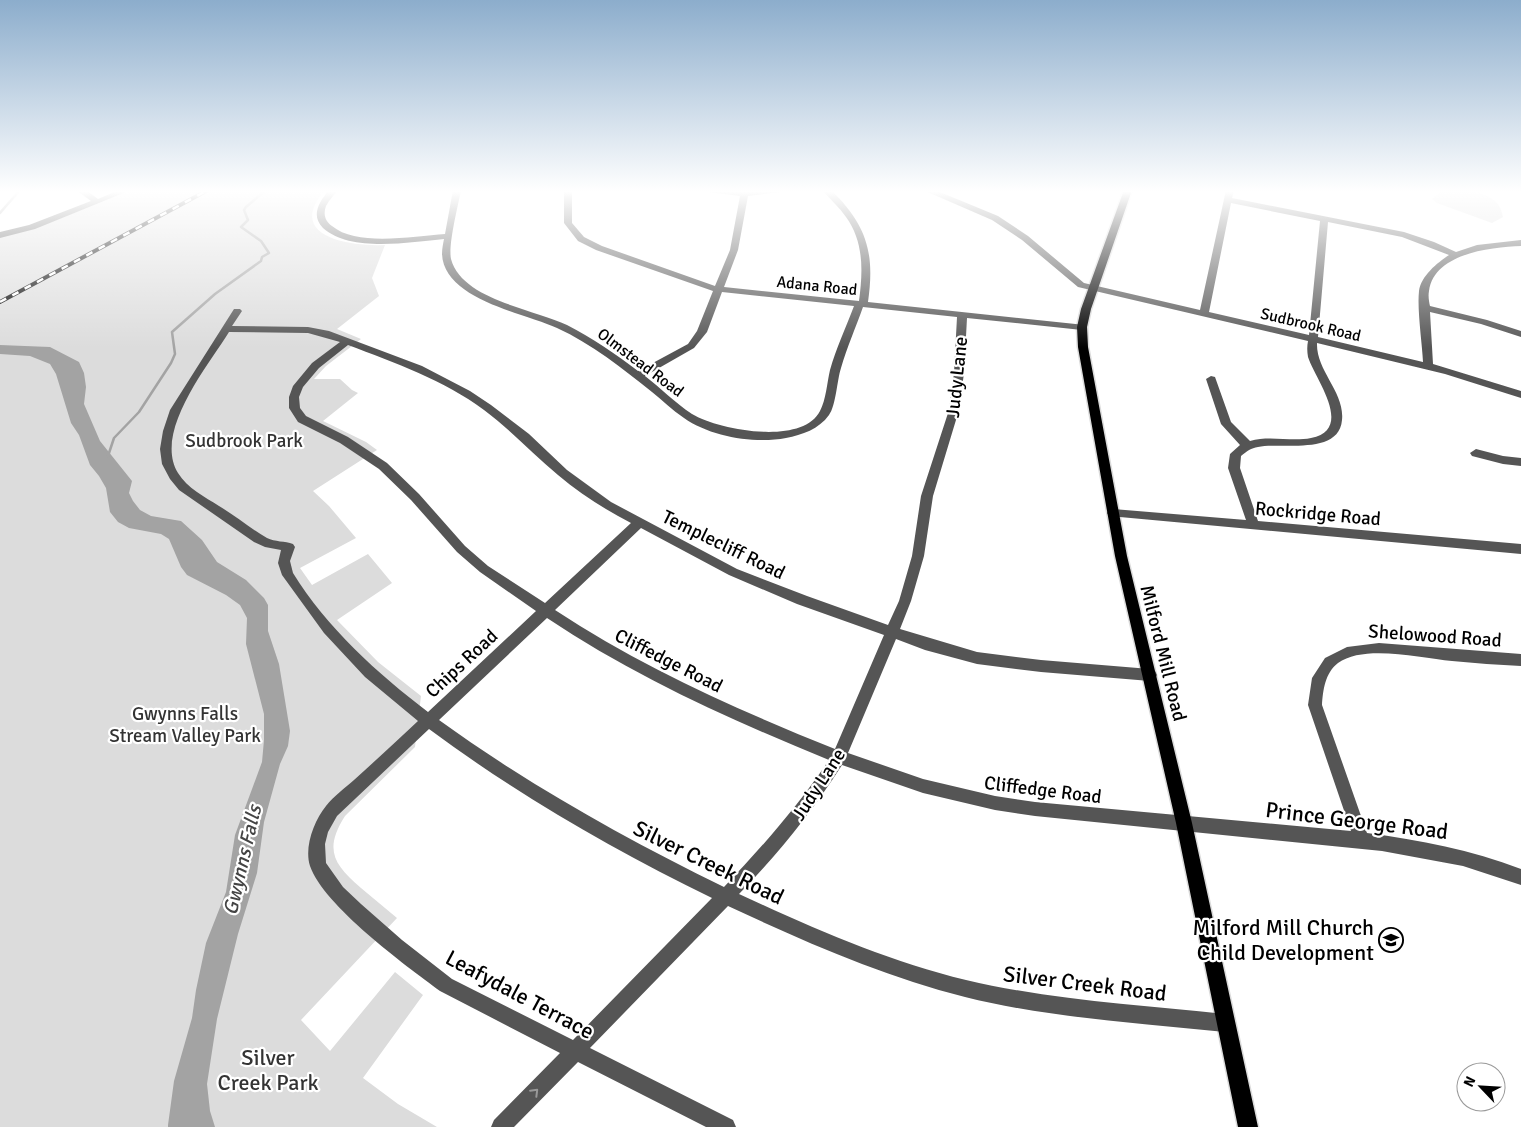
<svg xmlns="http://www.w3.org/2000/svg" width="1521" height="1127" font-family="Signika,sans-serif">
  <style>
    .green { fill: #dcdcdc }
    .water { fill: #a3a3a3 }
    .lines { fill: none; stroke-linecap: round; stroke-linejoin: round }
    .stream { stroke: #a3a3a3; stroke-width: 2.5 }
    .major-casing { stroke: #dbdbdb; stroke-width: 3 }
    .minor { fill: #555; fill-rule: evenodd }
    .major { fill: #000; fill-rule: evenodd }
    .rail-casing { stroke: #000; stroke-width: 4 }
    .rail { stroke: #fff; stroke-width: 2.5; stroke-dasharray: 7; stroke-linecap: butt }
    .oneway { stroke: #999 }
    .labels { text-anchor: middle; stroke-width: 4.5; stroke-linejoin: round; paint-order: stroke }
    .far-street-label { font-size: 16px; fill: #000; stroke: #fff }
    .street-label { font-size: 19px; fill: #000; stroke: #fff }
    .park-label { font-size: 19px; fill: #333; stroke: #fff }
    .water-label { font-size: 20px; font-style: italic; fill: #444; stroke: #fff }
    .near-street-label { font-size: 22px; fill: #000; stroke: #fff }
    .near-poi-label { font-size: 22px; fill: #000; stroke: #fff; text-anchor: end }
    .near-park-label { font-size: 22px; fill: #333; stroke: #fff }
  </style>
  <rect width="100%" height="100%" fill="#fff"/>
  <g class="green">
    <path d="M132,190H325C284,237 351,247 385,245L372,278L379,296L337,329L361,339L326,366L314,379H340L352,390L358,393L323,421L366,442L377,450L313,491L329,506L356,538L300,568L312,585L368,554L392,583L337,620L378,662L421,696L415,747L345,816C324,849 333,864 361,888C373,898 385,908 397,918L301,1020L330,1051L395,972L423,995L363,1078L398,1104L437,1127H0V237L38,227Z"/>
    <path d="M1443,190C1464,190 1499,189 1503,217L1492,223L1437,203L1432,199Z"/>
  </g>
  <path class="water" d="M0,345L50,347L79,362L84,373L86,387L84,404L100,441L132,481L129,493L133,501L140,510L151,516L181,521L202,540L217,562L246,580L264,598L268,605V631L279,664L290,731L288,746L280,764L264,822L257,873L238,934L217,1019L207,1084L210,1111L215,1127H168V1125L174,1081L192,1018L196,990L206,943L226,892L235,835L262,762L264,740V714L246,644L247,618L240,605L226,595L187,575L181,567L169,539L161,534L129,528L118,522L110,512L106,488L99,476L90,465L79,435L71,423L56,374L50,364L30,356L0,354Z"/>
  <g class="lines">
    <g class="stream">
      <path d="M0,213L20,190"/>
      <path d="M108,456L114,438L139,412L171,363L175,354L172,332L215,294L261,261L262,257L269,253L261,241L241,227L248,220L244,210L246,207L266,190"/>
    </g>
    <defs>
      <path id="major" d="M1124,190H1132L1091,309L1087,327L1088,347L1127,556L1192,823L1258,1127H1238L1176,823L1115,556L1078,347L1077,327L1081,309Z"/>
    </defs>
    <use href="#major" class="major-casing"/>
    <g class="minor">
      <path d="M76,190H86L98,199L119,190H131L35,229L0,238V232L29,225L91,201Z"/>
      <path d="M329,190H338C334,195 329,200 326,206C323,214 325,221 332,226C357,247 414,236 445,234L453,190H461C458,206 448,245 451,259C462,300 534,309 567,325C592,338 616,354 638,371L688,344L697,331L713,291L596,250L578,241L564,223V190H572V223L584,237L602,246L715,286L730,250L740,196L693,190H796L748,196L738,250L724,287L859,301C863,271 864,242 846,217C839,207 830,199 822,190H831C867,225 875,253 868,302L1085,325L1087,327L1082,330L967,318L964,373L959,410L933,496L924,556L911,601L900,629L977,652L1041,660L1150,669L1155,671L1157,675L1155,679L1150,681L1041,672L977,664L925,650L896,639L848,753L923,779L995,796L1035,802L1351,831L1308,705L1312,678L1325,658L1347,647L1379,643L1521,654V666C1498,665 1475,663 1452,661C1421,658 1364,644 1338,663C1325,673 1323,690 1322,705L1367,833C1420,840 1471,850 1521,869V885L1463,866L1382,851L1035,816L995,810L923,793L842,765C812,812 778,854 739,894C813,928 887,961 966,980C1051,1000 1139,1005 1225,1014L1231,1017L1234,1023L1231,1029L1225,1032C1138,1023 1050,1018 965,997C883,976 805,942 728,906L590,1048L733,1120L736,1127H706L578,1062L514,1127H491L494,1120L560,1053L440,991C405,965 324,906 310,866C304,847 314,821 326,806C334,796 345,788 354,780C376,760 397,741 418,721L365,677L324,633L282,575L278,563L281,550L265,547L254,542L179,490L170,479L162,464L160,449L163,431L170,410L234,309H240L242,311L232,326L308,327L329,331L422,366L470,391L491,405L529,434L567,470L611,502L737,569L807,596L888,625L899,601L912,556L921,496L949,410L954,373L957,317L863,307C856,327 847,347 841,368C837,380 836,406 829,415C819,429 802,435 786,438C755,444 711,437 684,418C672,410 662,400 652,392C622,368 592,344 557,328C525,313 444,300 442,254C442,249 443,244 444,239C410,242 351,253 323,228C310,215 320,201 329,190ZM722,292L854,306C846,327 836,349 830,370C827,383 826,400 820,411C802,446 719,430 692,414C675,403 661,388 645,376L694,348L707,332ZM229,332L308,333L340,342L312,363L293,386L289,397V408L298,422L340,443L379,469L411,500L457,552L480,572L536,611L428,712C377,673 327,628 293,573L290,561L295,547L293,544C285,541 275,542 267,538C251,529 236,516 219,506C205,497 187,488 178,473C153,432 208,366 229,332ZM348,345C395,363 444,380 484,410C511,430 533,454 558,475C580,494 606,510 631,523L545,603L488,566L465,546L419,494L387,463L348,437L306,416L300,408L299,397L303,387L319,368ZM641,528L729,575L797,604L884,635L835,749C738,710 643,668 555,610ZM547,618C635,677 731,720 829,760C798,806 762,847 724,887C624,838 529,785 439,720ZM429,729C518,795 613,850 712,898L573,1040L452,979L402,940L361,904L343,887L326,863L325,844L328,832L337,816Z"/>
      <path d="M923,190H935L998,216L1028,236L1084,283L1200,310L1226,190H1234L1232,198L1404,232L1434,242L1456,252L1477,245L1521,240V246C1492,247 1434,253 1429,291C1428,296 1429,302 1430,306L1487,320L1521,331V337L1481,324L1430,312L1433,364L1521,391V398L1445,374L1317,343C1316,371 1345,392 1342,420C1339,456 1281,442 1258,447C1251,448 1247,451 1241,456L1240,468L1258,521L1521,544V554L1109,516L1107,513L1109,510L1113,509L1246,520L1228,468L1230,454L1240,445L1221,424L1206,379L1211,376L1215,377L1231,422L1250,441C1270,435 1291,442 1311,438C1355,429 1315,379 1308,357C1307,351 1307,346 1308,341L1078,287L1022,240L992,220ZM1231,203L1320,221L1309,335L1209,312ZM1328,222L1402,237L1449,255C1437,263 1421,276 1419,291C1417,310 1422,342 1423,362L1318,337Z"/>
      <path d="M1476,449L1503,456L1521,458V466L1503,464L1472,456L1470,453Z"/>
    </g>
    <use href="#major" class="major"/>
    <defs>
      <path id="rail" d="M0,302L208,190"/>
    </defs>
    <use href="#rail" class="rail-casing"/>
    <use href="#rail" class="rail"/>
  </g>
  <defs><path id="oneway-chevron" d="M-2-3.5L2.5 0L-2 3.5" fill="none" stroke-width="1.6" stroke-linecap="round" stroke-linejoin="round" transform="scale(1.25)"/></defs>
  <use class="oneway" href="#oneway-chevron" transform="translate(535 1092) rotate(-45)"/>
  <linearGradient id="sky" x2="0" y2="1"><stop stop-color="#8cadcc"/><stop offset="0.55" stop-color="#fff"/><stop offset="1" stop-color="#fff" stop-opacity="0"/></linearGradient>
  <rect width="1521" height="348" fill="url(#sky)"/>
  <defs>
    <symbol id="school-ring" viewBox="-11 -11 22 22"><circle r="9.5" fill="#fff" stroke="#000" stroke-width="1.5"/><path d="M0-5L7-2L0 1L-7-2ZM-4 1L0 2.5L4 1V4Q0 6-4 4Z" fill="#000"/></symbol>
  </defs>
  <g fill-rule="evenodd">
    <use href="#school-ring" x="1377" y="926" width="28" height="28"/>
  </g>
  <g class="labels">
    <g class="far-street-label">
      <text transform="translate(817 285) rotate(6)" y="6">Adana Road</text>
      <text transform="translate(1311 324) rotate(13)" y="6">Sudbrook Road</text>
      <text transform="translate(641 362) rotate(37)" y="6">Olmstead Road</text>
    </g>
    <g class="street-label">
      <text transform="translate(956 377) rotate(-84)" y="7">Judy Lane</text>
      <text transform="translate(1318 513) rotate(5)" y="7">Rockridge Road</text>
      <text transform="translate(724 544) rotate(26)" y="7">Templecliff Road</text>
      <text transform="translate(1435 635) rotate(4)" y="7">Shelowood Road</text>
      <text transform="translate(1164 653) rotate(76)" y="7">Milford Mill Road</text>
      <text transform="translate(669 660) rotate(27)" y="7">Cliffedge Road</text>
      <text transform="translate(461 663) rotate(-43)" y="7">Chips Road</text>
      <text transform="translate(818 784) rotate(-57)" y="7">Judy Lane</text>
      <text transform="translate(1043 789) rotate(7)" y="7">Cliffedge Road</text>
    </g>
    <g class="park-label">
      <text x="244" y="447">Sudbrook Park</text>
      <text x="185" y="720">Gwynns Falls<tspan x="185" dy="22">Stream Valley Park</tspan></text>
    </g>
    <g class="water-label">
      <text transform="translate(242 860) rotate(-77)" y="7">Gwynns Falls</text>
    </g>
    <g class="near-street-label">
      <text transform="translate(1357 820) rotate(7)" y="8">Prince George Road</text>
      <text transform="translate(709 862) rotate(26)" y="8">Silver Creek Road</text>
      <text transform="translate(1085 983) rotate(7)" y="8">Silver Creek Road</text>
      <text transform="translate(520 994) rotate(28)" y="8">Leafydale Terrace</text>
    </g>
    <g class="near-poi-label">
      <text x="1374" y="935">Milford Mill Church<tspan x="1374" dy="25">Child Development</tspan></text>
    </g>
    <g class="near-park-label">
      <text x="268" y="1065">Silver<tspan x="268" dy="25">Creek Park</tspan></text>
    </g>
  </g>
  <g transform="translate(1481 1087) rotate(295)"><circle r="24" fill="#ffffff" stroke="#999999"/>
  <path d="M0-4L9 19L0 12L-9 19Z" fill="#000000"/>
  <text y="-8" font-size="14" font-weight="bold" text-anchor="middle" fill="#000000">N</text>
  </g>
</svg>
